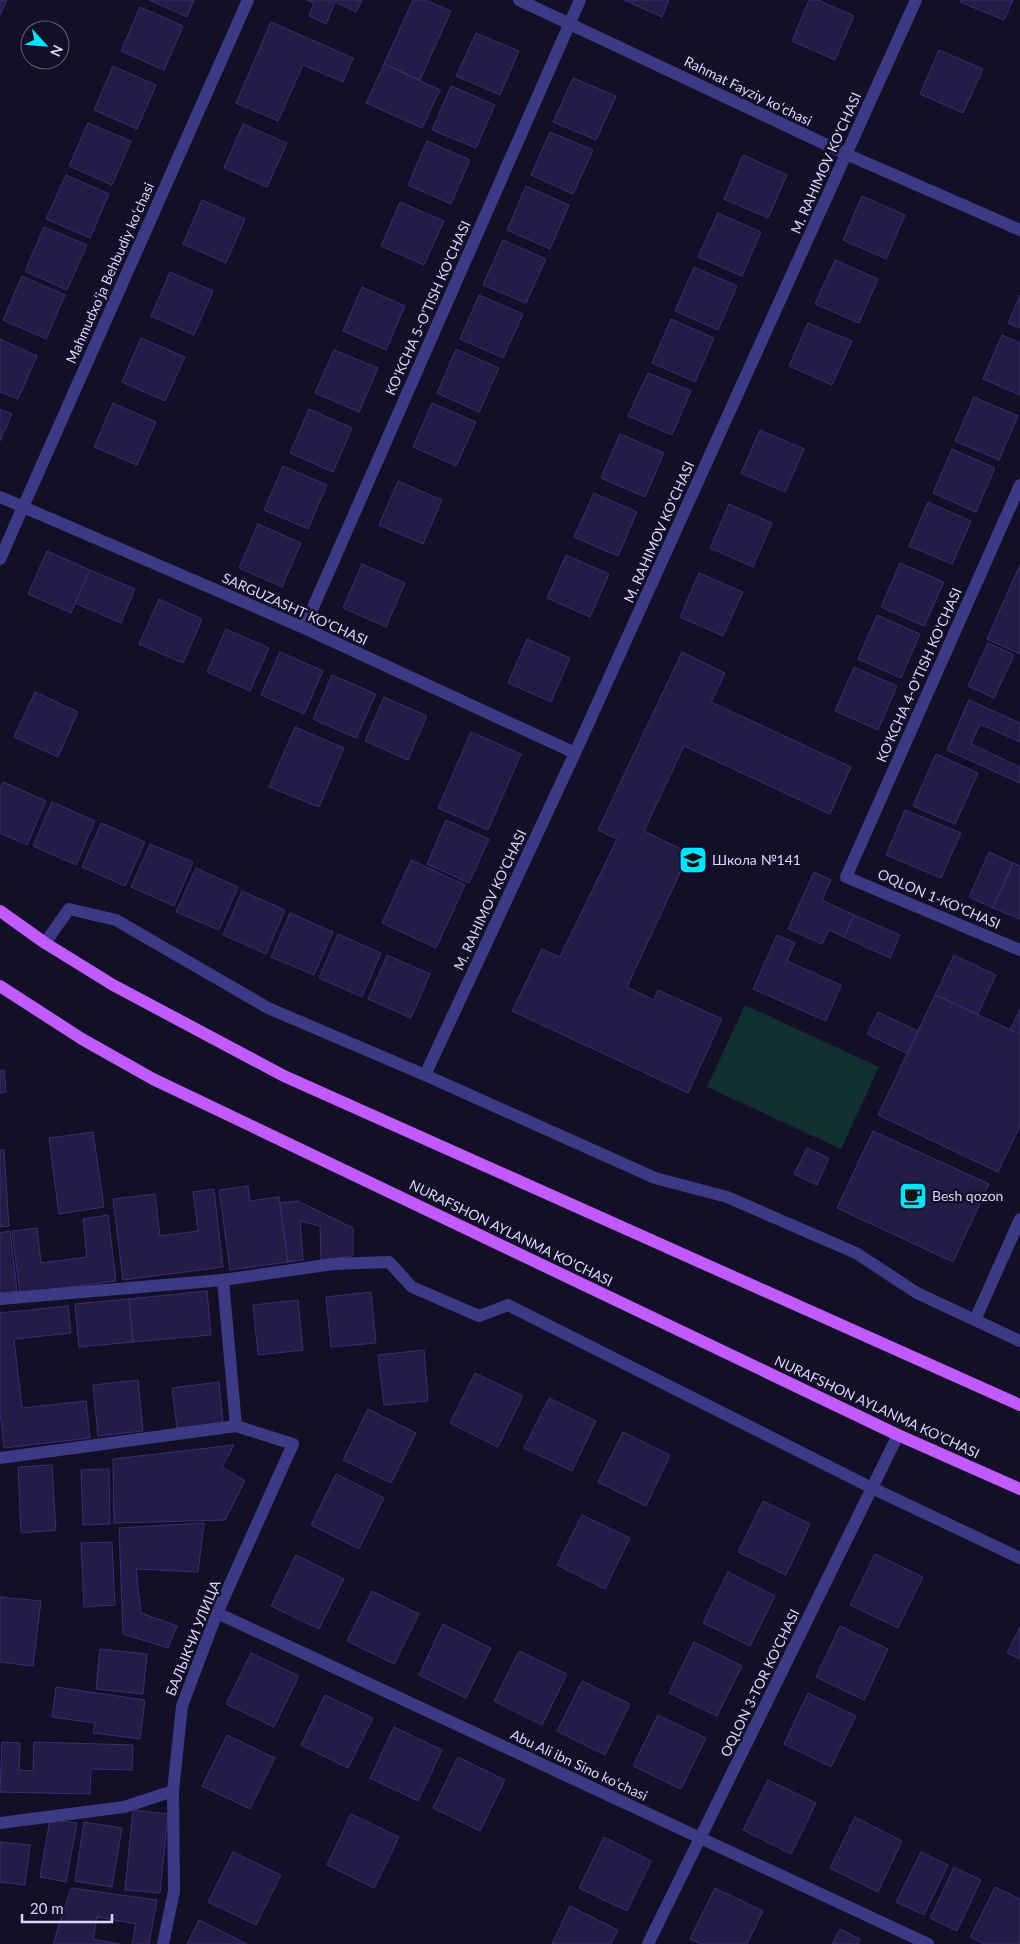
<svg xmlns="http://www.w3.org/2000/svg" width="1020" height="1944" viewBox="0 0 1020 1944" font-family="Lato,sans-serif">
<rect width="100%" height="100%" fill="#130f26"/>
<path fill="#12302f" d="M745 1005 879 1067 841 1149 707 1087Z"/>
<g fill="#241b47" stroke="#3b2d73">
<path d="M0 0H7L0 15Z"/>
<path d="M149 0H194L187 17Z"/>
<path d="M307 0H362L356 12 335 2 326 24 309 16 314 3Z"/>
<path d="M413 0H425L451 11 420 80 384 64Z"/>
<path d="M624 0H669L662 17Z"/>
<path d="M809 0H818L854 16 835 60 792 41Z"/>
<path d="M961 0H1013L1004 20 960 2Z"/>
<path d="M140 7 183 26 164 70 121 51Z"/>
<path d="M271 22 353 58 343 82 303 65 278 121 236 103Z"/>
<path d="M476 33 519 51 500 95 456 76Z"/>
<path d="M939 50 983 69 963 113 920 94Z"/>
<path d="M384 64 440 90 422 128 366 103Z"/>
<path d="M113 66 156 85 137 129 94 110Z"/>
<path d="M573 78 616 96 596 140 553 122Z"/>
<path d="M451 86 495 105 476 148 432 130Z"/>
<path d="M88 123 131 141 112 185 69 166Z"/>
<path d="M243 124 287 143 267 187 224 168Z"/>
<path d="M550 132 593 150 573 194 531 175Z"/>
<path d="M427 141 470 160 451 204 408 185Z"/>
<path d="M743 155 787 175 768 218 724 199Z"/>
<path d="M66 175 109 194 90 238 46 219Z"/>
<path d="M526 186 569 205 550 249 507 230Z"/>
<path d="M862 196 905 215 886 259 843 240Z"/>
<path d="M202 200 245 219 226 263 183 244Z"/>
<path d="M400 202 444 221 424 265 381 246Z"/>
<path d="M718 213 761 232 742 276 698 257Z"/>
<path d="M44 227 87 245 67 290 25 271Z"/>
<path d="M503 240 546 259 526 303 483 285Z"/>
<path d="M835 260 878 279 859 323 815 304Z"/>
<path d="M694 267 737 286 718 330 675 311Z"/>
<path d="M170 272 213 291 194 335 151 316Z"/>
<path d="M22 276 65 295 46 339 3 320Z"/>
<path d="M362 287 405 306 386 350 343 331Z"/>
<path d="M479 295 523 314 503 358 460 339Z"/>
<path d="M1020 295V328L1008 323Z"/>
<path d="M671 319 714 338 695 382 652 363Z"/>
<path d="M808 323 852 341 832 385 789 366Z"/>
<path d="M1002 335 1020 343V395L983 379Z"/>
<path d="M141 338 185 357 165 401 122 382Z"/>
<path d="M0 339 37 356 18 399 0 392Z"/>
<path d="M456 349 499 368 479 412 437 393Z"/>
<path d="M334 350 378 368 359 412 315 393Z"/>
<path d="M648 373 691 391 672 435 628 416Z"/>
<path d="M974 397 1018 416 999 460 955 441Z"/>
<path d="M113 403 156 422 137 465 94 447Z"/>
<path d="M432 403 476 422 456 466 413 447Z"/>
<path d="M0 409 12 414 0 441Z"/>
<path d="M309 409 352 428 333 472 290 453Z"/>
<path d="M760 430 804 449 785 492 741 473Z"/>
<path d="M620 434 664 453 645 497 601 478Z"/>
<path d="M952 449 995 468 976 512 933 493Z"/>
<path d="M283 466 327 485 308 529 264 510Z"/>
<path d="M398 481 442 500 423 544 379 525Z"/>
<path d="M594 493 637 512 618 556 574 537Z"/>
<path d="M928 502 971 521 952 564 909 546Z"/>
<path d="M729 504 772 523 753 567 710 548Z"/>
<path d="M258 524 301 543 282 587 239 568Z"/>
<path d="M47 551 90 570 71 613 28 594Z"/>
<path d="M566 555 609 574 590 617 547 598Z"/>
<path d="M900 563 944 582 924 626 881 607Z"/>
<path d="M362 564 405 583 386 627 343 608Z"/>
<path d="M1020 565V654L987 639Z"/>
<path d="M90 570 135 589 121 623 75 603Z"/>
<path d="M699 573 743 592 723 636 680 617Z"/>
<path d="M159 599 202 619 183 663 139 644Z"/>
<path d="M877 615 920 634 901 678 858 659Z"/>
<path d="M226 629 269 648 250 691 207 672Z"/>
<path d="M527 639 570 658 551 702 508 683Z"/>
<path d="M988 643 1014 655 994 698 968 686Z"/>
<path d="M280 652 323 671 304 714 261 695Z"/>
<path d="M682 652 725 673 711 702 851 767 830 814 684 746 644 831 689 853 627 987 654 1000 658 990 722 1019 688 1093 512 1011 542 949 560 957 617 839 598 830Z"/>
<path d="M854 667 897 686 878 730 835 711Z"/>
<path d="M332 675 376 694 356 738 313 719Z"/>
<path d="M35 692 78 712 58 757 14 737Z"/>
<path d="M384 697 427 716 408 760 365 741Z"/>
<path d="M969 700 1020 723V742L980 724 971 744 1020 767V783L947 750Z"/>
<path d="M295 727 344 748 319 807 269 787Z"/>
<path d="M471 732 521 754 488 830 438 808Z"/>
<path d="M936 754 978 773 955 824 913 806Z"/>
<path d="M3 782 46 801 27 845 0 833V789Z"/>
<path d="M52 802 95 821 76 865 33 846Z"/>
<path d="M905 810 961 833 941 878 886 855Z"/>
<path d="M446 820 489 839 469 883 427 864Z"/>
<path d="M101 823 145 842 125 886 82 867Z"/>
<path d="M150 844 193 862 174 906 131 887Z"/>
<path d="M989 852 1013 863 993 908 969 897Z"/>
<path d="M411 860 465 885 436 948 382 923Z"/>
<path d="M1013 863 1020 866V919L993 908Z"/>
<path d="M196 868 238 887 219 930 176 912Z"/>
<path d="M814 872 831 880 822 900 854 915 844 937 829 930 822 944 788 929Z"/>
<path d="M242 891 285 910 266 954 223 935Z"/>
<path d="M290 913 333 932 314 975 271 957Z"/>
<path d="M854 915 900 935 890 958 844 937Z"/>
<path d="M338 934 381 953 362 997 319 978Z"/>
<path d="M777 935 795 943 787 961 841 985 826 1021 753 989Z"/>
<path d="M387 955 430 974 411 1018 368 999Z"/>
<path d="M954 955 996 975 978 1014 935 995Z"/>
<path d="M935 995 1020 1034V1126L998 1172 878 1115Z"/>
<path d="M1020 1009V1034L1010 1030Z"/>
<path d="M878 1012 918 1031 908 1054 867 1034Z"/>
<path d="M4 1070 6 1092 0 1093V1071Z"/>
<path d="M873 1131 989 1184 953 1262 837 1208Z"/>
<path d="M93 1132 104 1207 59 1214 49 1138Z"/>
<path d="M807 1148 829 1158 817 1185 794 1174Z"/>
<path d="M0 1150H4L9 1226 0 1227Z"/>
<path d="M248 1186 250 1201 279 1197 288 1262 230 1270 219 1190Z"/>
<path d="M214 1189 223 1267 123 1280 113 1199 155 1194 160 1236 198 1231 193 1192Z"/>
<path d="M298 1201 353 1228V1256L321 1261 320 1226 300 1221 303 1260 288 1262 280 1203Z"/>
<path d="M108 1215 116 1281 20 1293 12 1231 37 1228 41 1263 87 1257 83 1219Z"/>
<path d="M10 1231 17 1291 0 1293V1233Z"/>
<path d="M207 1291 211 1335 133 1342 129 1299Z"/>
<path d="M371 1292 376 1343 331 1347 326 1297Z"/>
<path d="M129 1299 133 1342 79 1347 75 1304Z"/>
<path d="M298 1300 303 1350 258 1355 253 1305Z"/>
<path d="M68 1306 71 1333 14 1339 22 1408 86 1401 90 1438 4 1448 0 1411V1313Z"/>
<path d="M424 1350 428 1401 384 1405 378 1355Z"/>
<path d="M475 1373 523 1396 498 1447 450 1423Z"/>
<path d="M138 1380 143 1431 98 1436 93 1385Z"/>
<path d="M219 1382 223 1423 177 1428 172 1388Z"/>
<path d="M549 1398 596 1421 572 1471 524 1448Z"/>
<path d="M368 1409 416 1433 391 1483 343 1460Z"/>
<path d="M623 1432 670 1455 646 1506 598 1482Z"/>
<path d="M234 1445 222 1467 245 1481 225 1520 114 1523 113 1459Z"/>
<path d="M52 1465 56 1530 21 1533 18 1467Z"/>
<path d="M109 1469 110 1524 83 1525 81 1470Z"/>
<path d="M336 1474 384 1498 359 1549 311 1525Z"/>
<path d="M763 1501 810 1524 786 1575 738 1552Z"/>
<path d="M582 1515 630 1538 605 1589 557 1565Z"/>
<path d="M204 1523 198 1572 136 1569 141 1613 177 1626 168 1648 123 1634 119 1528Z"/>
<path d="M112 1542 115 1605 84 1607 81 1543Z"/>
<path d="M875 1554 923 1577 898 1628 850 1605Z"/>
<path d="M296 1555 344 1579 319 1629 271 1606Z"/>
<path d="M728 1572 775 1596 750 1646 703 1623Z"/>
<path d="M372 1591 419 1614 394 1664 347 1641Z"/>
<path d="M0 1597 41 1601 33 1666 0 1662Z"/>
<path d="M443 1624 491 1648 466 1698 419 1675Z"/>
<path d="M840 1626 888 1649 864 1700 816 1677Z"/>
<path d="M1020 1627V1659L1007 1653Z"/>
<path d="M694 1642 742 1666 717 1716 669 1693Z"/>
<path d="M100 1649 147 1654 143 1694 96 1689Z"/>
<path d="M519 1651 567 1674 542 1725 494 1701Z"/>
<path d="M251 1653 299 1676 274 1727 226 1704Z"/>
<path d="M582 1681 630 1704 605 1755 557 1731Z"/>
<path d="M56 1687 145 1700 140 1739 93 1733 95 1723 52 1717Z"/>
<path d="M808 1693 856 1716 831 1767 784 1744Z"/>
<path d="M325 1695 373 1718 348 1768 301 1745Z"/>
<path d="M658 1715 706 1738 681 1789 633 1766Z"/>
<path d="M394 1727 442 1750 418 1801 370 1778Z"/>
<path d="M227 1735 275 1758 250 1809 202 1786Z"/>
<path d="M2 1742 20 1743 19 1770 33 1771 34 1742 133 1745 132 1770 91 1769 90 1794 0 1792Z"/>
<path d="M458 1757 505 1780 480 1831 433 1808Z"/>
<path d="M768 1780 816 1803 791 1854 743 1830Z"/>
<path d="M133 1810 168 1814 160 1893 125 1890Z"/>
<path d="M351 1814 399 1837 374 1888 327 1865Z"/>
<path d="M855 1817 902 1841 878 1892 830 1868Z"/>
<path d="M50 1819 77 1823 66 1882 40 1877Z"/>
<path d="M84 1822 122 1828 112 1887 75 1881Z"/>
<path d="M604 1837 651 1861 627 1911 579 1888Z"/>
<path d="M0 1842 30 1845 25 1885 0 1882Z"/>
<path d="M233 1852 281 1875 256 1925 208 1902Z"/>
<path d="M921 1852 948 1865 924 1915 896 1902Z"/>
<path d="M954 1867 981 1880 957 1931 930 1918Z"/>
<path d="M995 1887 1020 1899V1944H984L970 1937Z"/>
<path d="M71 1888 157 1900 149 1944H132L136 1924 97 1917 93 1939 120 1944H53Z"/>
<path d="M715 1888 763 1911 747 1944H701L690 1939Z"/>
<path d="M570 1906 618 1930 611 1944H552Z"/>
<path d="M199 1920 247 1944H187Z"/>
<path d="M840 1929 860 1939 858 1944H832Z"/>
</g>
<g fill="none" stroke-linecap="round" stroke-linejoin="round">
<g stroke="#3d3a85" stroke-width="12">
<path d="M519 0 846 154 1020 230"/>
<path d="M1020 485 846 877 1020 950"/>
<path d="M0 497 304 628 575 753"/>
<path d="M0 559 248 0"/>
<path d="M304 628 580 0"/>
<path d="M45 943 69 909 116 920 268 1008 425 1075 655 1178 727 1197 856 1253 917 1293 1020 1341"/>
<path d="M425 1075 575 753 916 0"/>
<path d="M0 1299 223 1280"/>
<path d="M975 1320 1020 1219"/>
<path d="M0 1458 236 1426"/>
<path d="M217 1613 928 1944"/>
<path d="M0 1823 124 1807 173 1791"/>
<path d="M163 1944 174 1891 173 1791 182 1706 217 1613 293 1444 236 1426 223 1280 333 1264 389 1262 412 1287 479 1316 508 1305 872 1488 1020 1558"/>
<path d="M648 1944 898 1435"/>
</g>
<g stroke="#c25bff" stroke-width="12">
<path d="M0 911 45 943 113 985 284 1076 1020 1405"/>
<path d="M0 986 82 1039 153 1079 898 1435 1020 1489"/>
</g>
</g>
<defs>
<symbol id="school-square" viewBox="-11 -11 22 22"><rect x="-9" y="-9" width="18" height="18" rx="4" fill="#00e5ff" stroke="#130f26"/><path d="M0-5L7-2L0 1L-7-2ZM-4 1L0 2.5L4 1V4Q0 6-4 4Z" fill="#111"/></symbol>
<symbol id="cafe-square" viewBox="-11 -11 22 22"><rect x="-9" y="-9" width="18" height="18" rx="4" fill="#00e5ff" stroke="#130f26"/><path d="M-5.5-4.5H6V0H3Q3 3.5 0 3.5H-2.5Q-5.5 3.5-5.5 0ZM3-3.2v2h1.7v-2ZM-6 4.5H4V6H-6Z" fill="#111"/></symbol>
</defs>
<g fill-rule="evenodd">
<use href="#school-square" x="677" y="844" width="32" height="32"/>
<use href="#cafe-square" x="897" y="1180" width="32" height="32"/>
</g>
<g text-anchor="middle" stroke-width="5" stroke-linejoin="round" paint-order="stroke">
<g font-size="14" fill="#d9d4ff" stroke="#130f26">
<text transform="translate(748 91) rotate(26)" y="5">Rahmat Fayziy koʻchasi</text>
<text transform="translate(826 163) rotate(-66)" y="5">M. RAHIMOV KO'CHASI</text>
<text transform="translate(110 273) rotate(-66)" y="5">Mahmudxoʻja Behbudiy koʻchasi</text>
<text transform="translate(428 308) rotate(-66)" y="5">KO'KCHA 5-O'TISH KO'CHASI</text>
<text transform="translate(659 532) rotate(-66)" y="5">M. RAHIMOV KO'CHASI</text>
<text transform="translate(295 609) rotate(24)" y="5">SARGUZASHT KO'CHASI</text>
<text transform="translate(919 675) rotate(-66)" y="5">KO'KCHA 4-O'TISH KO'CHASI</text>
<text transform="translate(939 899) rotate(23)" y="5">OQLON 1-KO'CHASI</text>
<text transform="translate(490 900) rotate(-65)" y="5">M. RAHIMOV KO'CHASI</text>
<text transform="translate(511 1233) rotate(26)" y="5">NURAFSHON AYLANMA KO'CHASI</text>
<text transform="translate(877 1407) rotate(25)" y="5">NURAFSHON AYLANMA KO'CHASI</text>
<text transform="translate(193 1638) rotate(-68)" y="5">БАЛЫКЧИ УЛИЦА</text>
<text transform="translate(760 1683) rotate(-64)" y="5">OQLON 3-TOR KO'CHASI</text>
<text transform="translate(579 1765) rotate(25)" y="5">Abu Ali ibn Sino koʻchasi</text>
</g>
<g font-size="14" fill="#d9d4ff" stroke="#130f26" text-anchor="start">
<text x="712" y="865">Школа №141</text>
<text x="932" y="1201">Besh qozon</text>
</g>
</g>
<g transform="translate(45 45) rotate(116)"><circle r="24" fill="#130f26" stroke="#625e7d"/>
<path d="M0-4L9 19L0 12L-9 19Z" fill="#00e5ff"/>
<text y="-8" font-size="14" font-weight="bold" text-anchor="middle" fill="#d9d4ff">N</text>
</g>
<path d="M22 1914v8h90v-8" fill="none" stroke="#d9d4ff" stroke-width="2.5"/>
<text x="30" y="1914" font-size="15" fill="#d9d4ff" stroke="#130f26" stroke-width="4" paint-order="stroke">20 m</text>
</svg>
